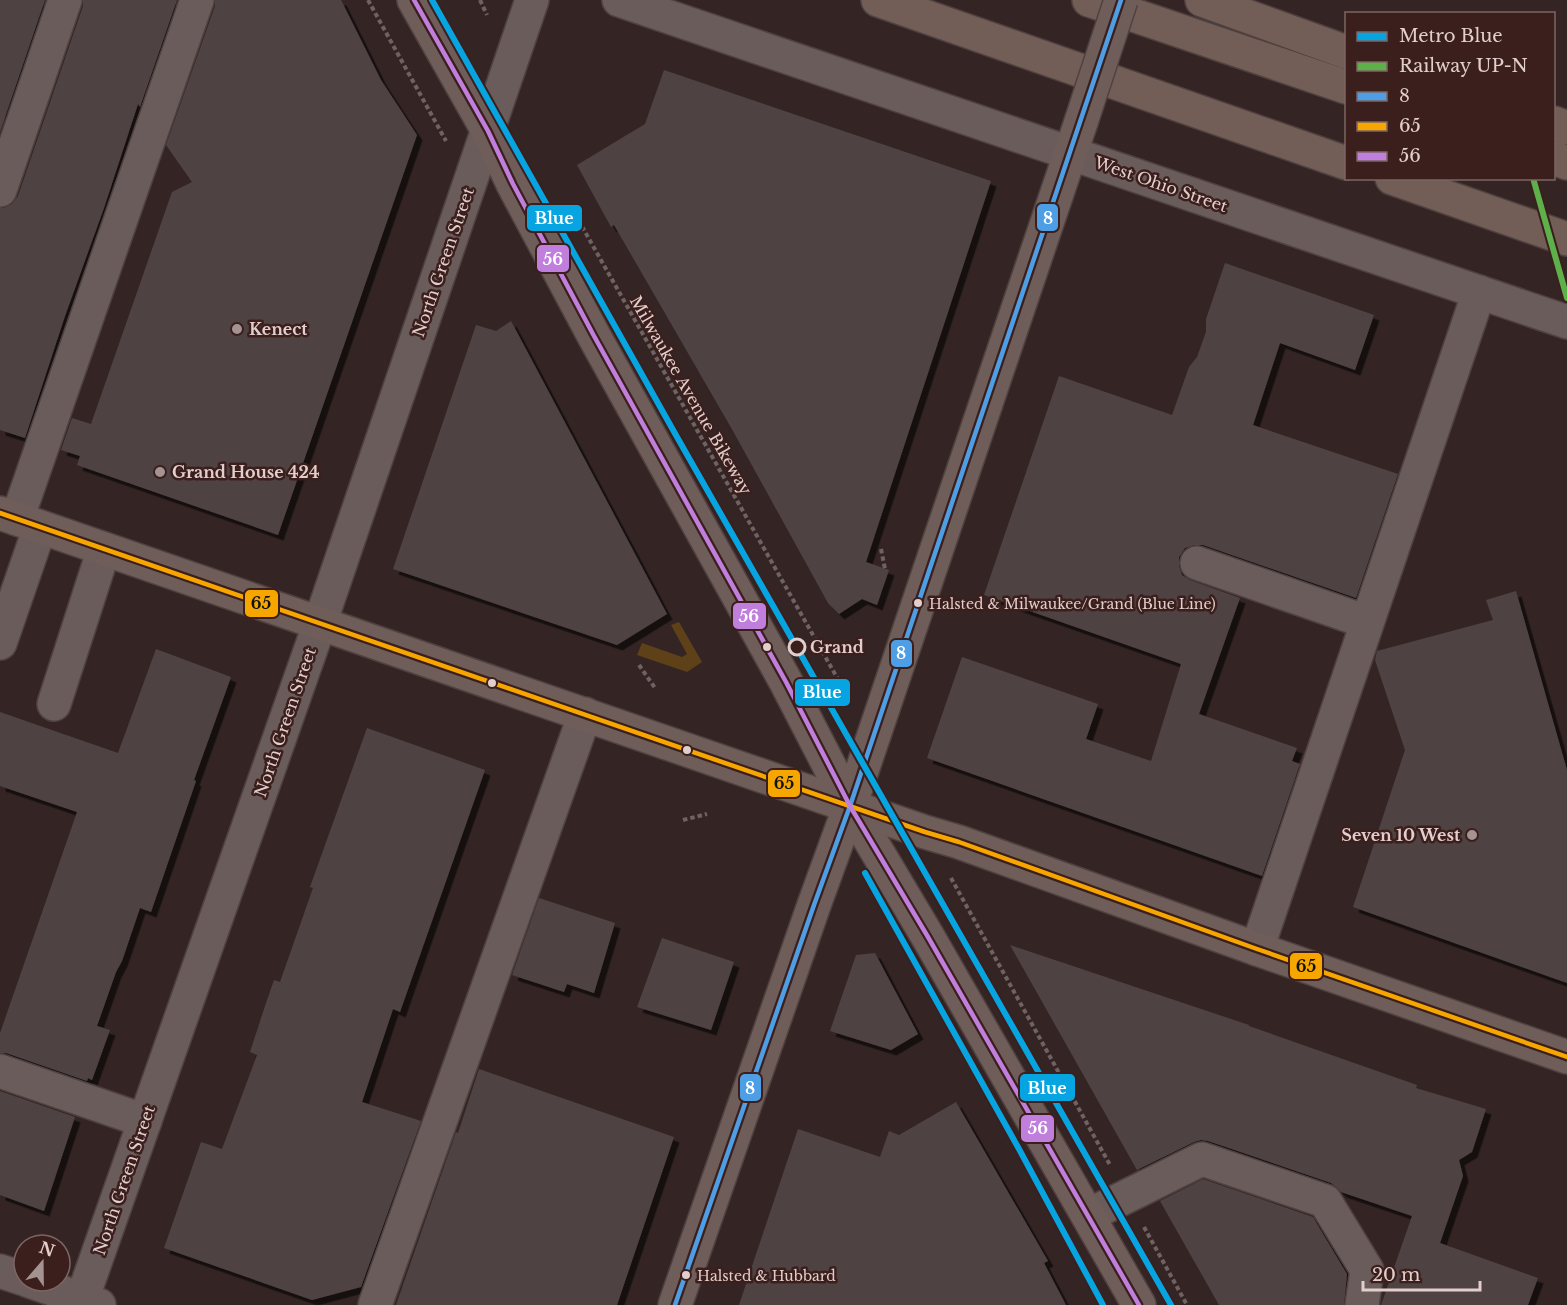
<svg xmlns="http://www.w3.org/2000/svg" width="1567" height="1305" viewBox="0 0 1567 1305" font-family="'Libre Baskerville',serif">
<defs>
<filter id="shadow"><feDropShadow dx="5.5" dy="5.5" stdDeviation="0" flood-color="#0009"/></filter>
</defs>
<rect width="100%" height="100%" fill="#342524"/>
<path fill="#5e4118" d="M679 622 702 662 687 672 637 655 642 643 682 657 687 654 671 625Z"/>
<g fill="#4f4243" filter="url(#shadow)">
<path d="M0 0H45L0 132Z"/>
<path d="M83 0H177L140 107 138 104 104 208 65 316 25 438 0 430V208H4L12 204 18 196 83 6Z"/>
<path d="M215 0H341L381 80 417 135 278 535 77 465 80 456 61 450 72 418 91 424 172 192 192 182 166 145 215 6Z"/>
<path d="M664 70 991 181 866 562 889 570 877 605 862 599 839 614 828 603 733 431 614 225 611 227 577 165 645 124Z"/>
<path d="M1225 263 1374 315 1355 370 1280 343 1253 425 1398 474 1356 598 1203 545H1194L1185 548 1179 557V566L1182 575 1190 580 1240 598 1199 714 1297 748 1292 761 1300 764 1262 876 927 758 962 657 1098 704 1086 739 1151 761 1181 664 984 595 1059 376 1172 415 1189 367 1197 357 1206 332V319Z"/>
<path d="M511 321 667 614 617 645 393 569 476 325 496 331Z"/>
<path d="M1516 591 1567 770V983L1353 907 1405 750 1375 660 1377 651 1493 620 1486 600Z"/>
<path d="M156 649 231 677 194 780 196 781 151 912 140 908 122 961 116 972 97 1026 110 1030 92 1080 88 1078 87 1081 6 1053H0V1033L77 812 0 786V712L118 753Z"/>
<path d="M367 728 485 770 400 1012 393 1009 362 1102 421 1121 361 1287 312 1300 164 1248 201 1142 222 1149 257 1055 250 1052 265 1006 274 980 280 982 313 888 310 887Z"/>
<path d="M539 898 615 923 594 993 567 984 564 992 512 975Z"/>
<path d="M662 938 734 962 711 1030 637 1007Z"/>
<path d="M1010 945 1249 1025V1026L1417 1085 1416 1088 1486 1109 1472 1152 1459 1160 1463 1176 1440 1243 1538 1278 1528 1305H1381L1412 1216 1341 1192 1331 1183 1208 1141 1201 1140 1194 1142 1137 1170Z"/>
<path d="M875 953 918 1034 891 1050 830 1031 856 955Z"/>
<path d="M479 1069 674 1137 617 1305H396L456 1132 458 1133Z"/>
<path d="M0 1091 75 1117 44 1211 0 1195Z"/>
<path d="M956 1102 1048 1261 1044 1263 1066 1305H739L798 1129 880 1157 889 1131 899 1135Z"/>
<path d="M1203 1179 1313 1217 1347 1274 1344 1305H1219L1160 1201Z"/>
</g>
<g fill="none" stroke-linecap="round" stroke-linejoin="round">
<defs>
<g id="minor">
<path d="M619 0 1567 322"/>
<path d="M0 190 65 0"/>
<path d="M17 519 197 0"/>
<path d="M1197 563 1367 622"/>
<path d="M0 643 40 527"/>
<path d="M54 704 104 549"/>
<path d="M1257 949 1479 292"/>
<path d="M0 1071 145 1121"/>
<path d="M1089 1215 1202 1159 1325 1201 1367 1270 1362 1305"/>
<path d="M0 1271 24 1279"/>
<path d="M29 1281 99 1305"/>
<path d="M80 1305 320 623 532 0"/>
<path d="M375 1305 585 714"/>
</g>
<g id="major">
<path d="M414 0 488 131 513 184 594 336 786 682 850 806 928 937 1139 1305"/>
<path d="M0 513 925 832 959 842 1257 949 1567 1057"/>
<path d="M675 1305 814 905 850 806 1081 122"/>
</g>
<g id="highway">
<path d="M878 0 1346 163"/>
<path d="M1089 0 1346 87"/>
<path d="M1202 0 1346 52"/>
<path d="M1554 123 1567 128"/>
<path d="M1554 158 1567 163"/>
<path d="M1392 178 1567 239"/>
</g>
</defs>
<use href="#minor" stroke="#4f4140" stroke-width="36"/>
<use href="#major" stroke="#4f4140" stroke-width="36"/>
<use href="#highway" stroke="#4f4140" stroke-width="36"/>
<g stroke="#6e6262" stroke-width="4" stroke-dasharray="4.5 3" stroke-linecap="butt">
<path d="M368 0 446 141"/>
<path d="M480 0 487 15"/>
<path d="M571 207 848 697"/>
<path d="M881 549 885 569"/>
<path d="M639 665 655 688"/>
<path d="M683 820 707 814"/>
<path d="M951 878 1110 1165"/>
<path d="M1144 1227 1187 1305"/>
</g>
<use href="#minor" stroke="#6a5c5b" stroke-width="33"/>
<use href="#major" stroke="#6f5d59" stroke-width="33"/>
<use href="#highway" stroke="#725e57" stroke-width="33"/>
<defs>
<path id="major-bridge" d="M1081 122 1121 0"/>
</defs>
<use href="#major-bridge" stroke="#4f4140" stroke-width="36" stroke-linecap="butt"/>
<use href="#major-bridge" stroke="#6f5d59" stroke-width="33"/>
<defs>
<path id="bus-1" d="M675 1305 814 905 850 806 1121 0"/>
<path id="bus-2" d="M0 513 925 832 959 842 1257 949 1567 1057"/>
<path id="bus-3" d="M414 0 488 131 513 184 594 336 786 682 850 806 928 937 1139 1305"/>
</defs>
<use href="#bus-1" stroke="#3b1f1d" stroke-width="9"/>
<use href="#bus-2" stroke="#3b1f1d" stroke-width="9"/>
<use href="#bus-3" stroke="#3b1f1d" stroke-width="9"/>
<use href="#bus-1" stroke="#4d9ee5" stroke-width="4.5"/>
<use href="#bus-2" stroke="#f7a600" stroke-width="4.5"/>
<use href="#bus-3" stroke="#c07fdc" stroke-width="4.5"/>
<defs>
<path id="rail-1" d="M1533 178 1567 298"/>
</defs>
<use href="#rail-1" stroke="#3b1f1d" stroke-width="10"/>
<use href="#rail-1" stroke="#5eb04a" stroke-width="6"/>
<defs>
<g id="metro-1">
<path d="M432 0 677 437 1171 1305"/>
<path d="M865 873 1019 1149 1103 1305"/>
</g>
</defs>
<use href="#metro-1" stroke="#3b1f1d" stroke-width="10"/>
<use href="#metro-1" stroke="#06a4e0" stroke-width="6"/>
</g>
<g fill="#a59391" stroke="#3b1f1d" stroke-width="2">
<circle cx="237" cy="329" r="6"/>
<circle cx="160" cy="472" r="6"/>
<circle cx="1472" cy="835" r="6"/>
</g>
<g fill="#e2cecc" stroke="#3b1f1d" stroke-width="2">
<circle cx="918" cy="603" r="5"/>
<circle cx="767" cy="647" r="5"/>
<circle cx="492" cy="683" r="5"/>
<circle cx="687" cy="750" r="5"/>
<circle cx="686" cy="1275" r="5"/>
</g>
<circle fill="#3b1f1d" stroke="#e2cecc" stroke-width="3" cx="797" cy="647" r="8"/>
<g text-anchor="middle" stroke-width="5" stroke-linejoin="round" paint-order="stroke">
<g font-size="14" fill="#e2cecc" stroke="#3b1f1d" text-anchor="start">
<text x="929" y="609">Halsted &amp; Milwaukee/Grand (Blue Line)</text>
<text x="697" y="1281">Halsted &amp; Hubbard</text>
</g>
<g font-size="16" fill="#e2cecc" stroke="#3b1f1d">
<text transform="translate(1161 184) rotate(19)" y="6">West Ohio Street</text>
<text transform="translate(443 262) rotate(-71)" y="6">North Green Street</text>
<text transform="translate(691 395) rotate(60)" y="6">Milwaukee Avenue Bikeway</text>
<text transform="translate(285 722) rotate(-71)" y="6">North Green Street</text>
<text transform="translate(124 1180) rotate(-71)" y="6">North Green Street</text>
</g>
<g font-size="16" font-weight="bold" fill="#e2cecc" stroke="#3b1f1d" text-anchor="start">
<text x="249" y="335">Kenect</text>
<text x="172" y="478">Grand House 424</text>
<text x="1460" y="841" text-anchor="end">Seven 10 West</text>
</g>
<g font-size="16" font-weight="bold" fill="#e2cecc" stroke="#3b1f1d" text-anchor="start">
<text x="810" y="653">Grand</text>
</g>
</g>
<g stroke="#3b1f1d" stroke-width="2">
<rect x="1036" y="203" width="23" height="29" rx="6" fill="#4d9ee5"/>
<rect x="526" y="204" width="57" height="28" rx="6" fill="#06a4e0"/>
<rect x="536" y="244" width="34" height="29" rx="6" fill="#c07fdc"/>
<rect x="244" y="589" width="35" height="29" rx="6" fill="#f7a600"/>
<rect x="732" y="602" width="35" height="28" rx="6" fill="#c07fdc"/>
<rect x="890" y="639" width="23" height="29" rx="6" fill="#4d9ee5"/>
<rect x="794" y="678" width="57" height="29" rx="6" fill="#06a4e0"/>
<rect x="767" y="769" width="34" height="29" rx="6" fill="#f7a600"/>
<rect x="1289" y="952" width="34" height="28" rx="6" fill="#f7a600"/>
<rect x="1019" y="1073" width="57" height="29" rx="6" fill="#06a4e0"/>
<rect x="739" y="1073" width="23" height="29" rx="6" fill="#4d9ee5"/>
<rect x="1020" y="1114" width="35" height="29" rx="6" fill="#c07fdc"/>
</g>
<g font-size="16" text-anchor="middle" font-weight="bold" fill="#fff">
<text x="1048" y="224">8</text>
<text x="554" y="224">Blue</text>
<text x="553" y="265">56</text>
<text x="749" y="622">56</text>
<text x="901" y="659">8</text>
<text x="822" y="698">Blue</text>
<text x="1047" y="1094">Blue</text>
<text x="750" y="1094">8</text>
<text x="1038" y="1134">56</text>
</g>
<g font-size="16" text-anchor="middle" font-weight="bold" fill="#111">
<text x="261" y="609">65</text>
<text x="784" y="789">65</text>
<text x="1306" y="972">65</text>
</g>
<rect x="1345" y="12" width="210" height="168" fill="#3b1f1d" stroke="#7e6563" stroke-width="1.5"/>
<rect x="1357" y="32" width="30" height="9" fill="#06a4e0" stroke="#7e6563" stroke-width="1.5"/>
<text x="1399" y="42" font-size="18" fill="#e2cecc">Metro Blue</text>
<rect x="1357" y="62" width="30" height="9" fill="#5eb04a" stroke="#7e6563" stroke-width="1.5"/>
<text x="1399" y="72" font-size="18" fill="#e2cecc">Railway UP-N</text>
<rect x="1357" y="92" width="30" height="9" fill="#4d9ee5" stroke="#7e6563" stroke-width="1.5"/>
<text x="1399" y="102" font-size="18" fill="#e2cecc">8</text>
<rect x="1357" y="122" width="30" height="9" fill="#f7a600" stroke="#7e6563" stroke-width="1.5"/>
<text x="1399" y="132" font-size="18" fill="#e2cecc">65</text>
<rect x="1357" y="152" width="30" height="9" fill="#c07fdc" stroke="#7e6563" stroke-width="1.5"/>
<text x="1399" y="162" font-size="18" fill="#e2cecc">56</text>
<g transform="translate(42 1263) rotate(20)"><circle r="28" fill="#3b1f1d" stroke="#7e6563" stroke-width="1.5"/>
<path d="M0-4.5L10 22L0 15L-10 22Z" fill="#a59391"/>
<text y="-9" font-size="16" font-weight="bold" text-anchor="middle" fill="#e2cecc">N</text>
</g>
<path d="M1363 1281v9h117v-9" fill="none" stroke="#e2cecc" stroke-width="3"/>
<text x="1372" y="1281" font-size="18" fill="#e2cecc" stroke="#3b1f1d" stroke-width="4.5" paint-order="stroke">20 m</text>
</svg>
